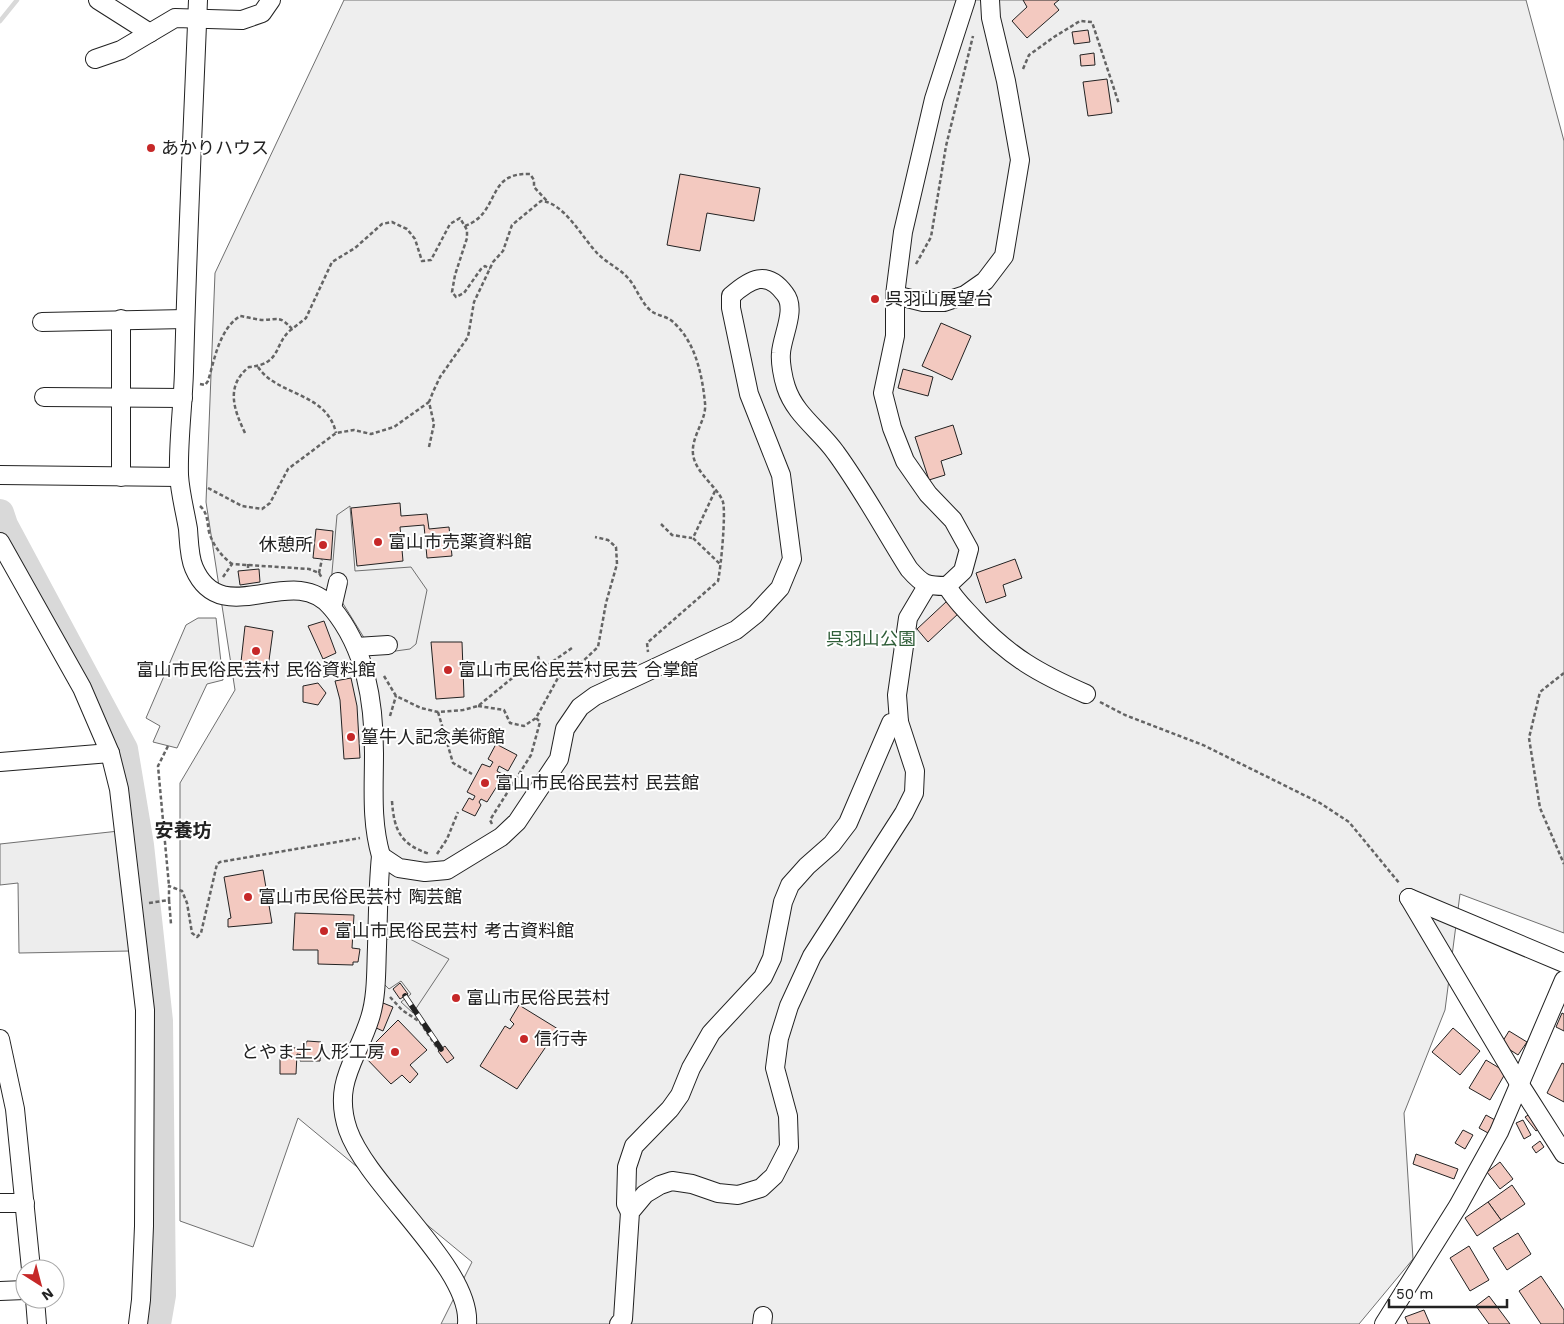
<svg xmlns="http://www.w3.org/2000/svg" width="1564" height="1324" viewBox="0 0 1564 1324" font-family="'Work Sans','Noto Sans JP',sans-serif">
<rect width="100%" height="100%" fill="#fff"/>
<path fill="#eee" stroke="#6f6f6f" d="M344 0H1526L1564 141V933L1460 894 1445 1010 1404 1113 1413 1259 1359 1324H441L472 1262 298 1118 253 1247 180 1221V783L235 690 206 502 215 273Z"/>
<g fill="#ededed" stroke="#6f6f6f">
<path d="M350 506 355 571 411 567 427 590 416 644 410 649 374 654 331 584 337 515Z"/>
<path d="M198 618H216L223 680 207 684 177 748 153 742 160 726 146 718 186 625Z"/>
<path d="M119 831 130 951 19 953 18 883 0 885V844Z"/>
<path d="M404 936 449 959 413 1013 401 1002 411 994 401 981 389 989 381 981 384 940Z"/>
</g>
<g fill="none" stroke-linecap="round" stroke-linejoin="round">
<path stroke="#d9d9d9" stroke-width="4.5" d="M0 21 17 0"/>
<path stroke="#d9d9d9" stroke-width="28" d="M0 513 4 525 124 749 140 845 159 1021 162 1295 157 1324"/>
</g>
<g fill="#f3c9c0" stroke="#222">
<path d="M1023 0H1059L1054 4 1059 10 1027 38 1012 21 1027 7Z"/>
<path d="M1088 30 1090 42 1074 44 1072 32Z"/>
<path d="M1094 53 1095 65 1081 66 1080 55Z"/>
<path d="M1107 79 1112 113 1088 116 1083 82Z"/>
<path d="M680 174 760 188 754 221 707 213 700 251 667 245Z"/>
<path d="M941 323 971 336 952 380 922 366Z"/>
<path d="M903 369 933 377 928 396 898 388Z"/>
<path d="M953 425 962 454 941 461 945 475 929 480 915 437Z"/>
<path d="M400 503 401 516 427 514 429 529 449 527 452 556 427 558 424 525 400 527 403 561 357 566 351 508Z"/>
<path d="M316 529 333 531 331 560 313 558Z"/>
<path d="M1015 559 1022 578 1003 585 1006 596 986 603 976 573Z"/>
<path d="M259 569 260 582 240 585 238 571Z"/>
<path d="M947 601 959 613 928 642 917 629Z"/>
<path d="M324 621 336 653 323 659 308 626Z"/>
<path d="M245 626 273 631 267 675 240 671Z"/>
<path d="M431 642H462L464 697 436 699Z"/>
<path d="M351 678 357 706 360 758 344 759 340 700 335 681Z"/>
<path d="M318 683 326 693 318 705 303 702V686Z"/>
<path d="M496 744 517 755 508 771 499 766 497 771 504 775 487 802 481 799 479 802 481 805 475 816 462 810 469 798 473 800 475 796 467 792 482 764 490 767 493 762 488 759Z"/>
<path d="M263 870 272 923 228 927V919L231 918 224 877Z"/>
<path d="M295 913 354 915 352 948 360 949 358 962H353V965L318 964V950H293Z"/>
<path d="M400 983 408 994 400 999 393 989Z"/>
<path d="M383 1003 393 1007 383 1031 374 1027Z"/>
<path d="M519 1005 558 1029 517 1089 480 1066 505 1026 510 1029 514 1024 510 1020Z"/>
<path d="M1562 1013 1564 1014V1031L1556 1027Z"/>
<path d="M398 1020 427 1050 410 1065 418 1074 410 1083 402 1075 391 1084 363 1055Z"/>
<path d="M1453 1028 1480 1051 1460 1075 1432 1052Z"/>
<path d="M1509 1031 1527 1042 1518 1055 1501 1044Z"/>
<path d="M307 1041 321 1042 320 1061H300L302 1055 297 1054 296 1074H280V1058H284L286 1047 305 1049Z"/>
<path d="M445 1046 454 1058 447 1063 438 1051Z"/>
<path d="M1486 1060 1506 1072 1490 1100 1469 1088Z"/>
<path d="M1562 1063 1564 1064V1102L1547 1093Z"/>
<path d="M1530 1114 1540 1128 1536 1131 1525 1117Z"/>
<path d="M1486 1115 1495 1120 1488 1133 1479 1128Z"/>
<path d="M1523 1120 1531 1135 1524 1139 1516 1123Z"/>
<path d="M1463 1130 1473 1135 1465 1149 1455 1143Z"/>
<path d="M1540 1141 1544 1147 1536 1153 1532 1147Z"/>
<path d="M1416 1154 1458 1169 1454 1179 1413 1164Z"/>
<path d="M1500 1162 1513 1179 1500 1189 1487 1172Z"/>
<path d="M1512 1185 1525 1204 1501 1220 1488 1202Z"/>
<path d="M1488 1202 1501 1220 1477 1236 1465 1218Z"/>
<path d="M1518 1233 1531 1254 1507 1270 1493 1248Z"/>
<path d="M1469 1246 1489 1280 1470 1291 1450 1258Z"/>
<path d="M1541 1276 1564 1310V1324H1541L1519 1291Z"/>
<path d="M1489 1296 1510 1324H1489L1476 1306Z"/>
<path d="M1424 1310 1430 1324H1408L1405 1317Z"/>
</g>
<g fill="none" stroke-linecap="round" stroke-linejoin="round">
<defs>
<g id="minor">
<path d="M98 0 150 33"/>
<path d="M198 0C193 124 187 247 184 371 183 406 178 441 179 475 180 493 185 511 188 529 189 541 189 557 194 568 222 633 293 560 332 608 366 649 374 702 374 753 374 789 371 821 381 856 378 886 378 916 377 947 376 970 377 996 370 1018 357 1060 332 1083 348 1130 368 1187 472 1268 467 1324"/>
<path d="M95 59 121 50 175 18 242 20 262 13 271 0"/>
<path d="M895 295 923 302H944L965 295 985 281 1004 256 1020 160 1006 81 991 18 990 0"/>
<path d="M42 322 185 319"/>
<path d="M44 397 183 398"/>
<path d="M0 475 179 477"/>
<path d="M121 477V319"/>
<path d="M0 542 82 688 110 753 119 789 145 1010 144 1226 141 1300 138 1324"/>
<path d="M947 586C954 599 964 608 974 619 1010 657 1038 673 1086 694"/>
<path d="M332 608 338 582"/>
<path d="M356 647 388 645"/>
<path d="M0 762 110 753"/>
<path d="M381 856 399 868 425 872 447 870 501 837 517 822 559 759 565 729 580 707 595 696 736 630 756 614 780 588 792 559 781 475 749 394 731 308V296C750 279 767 269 785 294 797 309 782 336 781 353 780 362 783 378 786 387 795 415 820 430 836 453 863 490 885 531 909 569 923 585 926 586 947 586L963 571 969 549 953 520 928 494 905 461 892 428 883 393 895 336V295L903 232 934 99 966 0"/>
<path d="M1409 898 1520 1085 1564 1154"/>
<path d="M1409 898 1564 963"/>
<path d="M0 1039 15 1109 31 1269"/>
<path d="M0 1203H25"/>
<path d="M630 1212 626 1204 627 1167 634 1146 670 1109 680 1095 691 1068 711 1033 763 977 772 958 783 902 790 885 807 866 832 844 848 823 891 723 899 722"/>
<path d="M0 1291 25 1290"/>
<path d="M35 1299 37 1324"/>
<path d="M619 1324 623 1319 630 1212 645 1194 660 1185 672 1181 692 1184 718 1193 738 1195 761 1188 774 1176 789 1147 788 1116 775 1068 779 1038 789 1006 812 956 904 813 914 793 915 771 899 722 897 695 908 618 927 586"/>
<path d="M762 1324 763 1316"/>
<path d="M1384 1324 1458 1206 1499 1132 1564 980"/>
</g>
</defs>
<use href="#minor" stroke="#222" stroke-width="20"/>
<g stroke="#646464" stroke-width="2.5" stroke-dasharray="4 2.5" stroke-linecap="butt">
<path d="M1023 69 1029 55 1054 37 1080 21 1092 22 1119 104"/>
<path d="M465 226C501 213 485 172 530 174L534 180V187L547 201"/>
<path d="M916 264 931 237 946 146 973 36"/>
<path d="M258 367C277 396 327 392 336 433"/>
<path d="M200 384 205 385 208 381C215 358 219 330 240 316 248 317 257 320 264 320 280 319 280 316 292 329L306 318 332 262 355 248 382 224 392 222 407 229 415 239 422 261 431 260 450 224 460 218 467 230V238L455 275 452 292 456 297 464 293 481 269 485 266 490 269"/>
<path d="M245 433C234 410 225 386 249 367 283 364 273 343 292 329"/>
<path d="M429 447 434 424 429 402 433 392 440 377 468 337 474 302 493 262 503 251 512 225 541 201C564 202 583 239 598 254 607 263 619 268 628 278 636 287 640 300 649 309 655 316 665 315 672 321 695 341 702 373 705 403 707 420 691 436 693 454 695 473 718 487 723 502 726 514 721 567 718 581L647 643 648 652"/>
<path d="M208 488 242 506 262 509 270 503 288 469 336 433 354 430 371 434 394 427 429 402"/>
<path d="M715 491 693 538 721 565"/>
<path d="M200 506C208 513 207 522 209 532 213 545 221 556 232 564"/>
<path d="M661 524 672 535 692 538"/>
<path d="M248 564V570"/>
<path d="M319 573 322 559"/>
<path d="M223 577 232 564 309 569 319 573 322 578"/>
<path d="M538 656 543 673"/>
<path d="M542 669 572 648"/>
<path d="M1564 673 1540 692 1529 738 1540 808 1564 864"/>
<path d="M384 676 396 696 421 708 438 712 463 710 478 706 516 675C535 675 545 673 565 678L598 647 606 603 617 564 616 547 608 540 595 537"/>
<path d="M1100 702 1125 715 1203 745 1320 803 1349 822 1400 884"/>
<path d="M478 706 504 710 510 723 524 726 536 718 559 676"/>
<path d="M438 712 453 763 472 774"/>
<path d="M390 716 396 696"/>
<path d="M168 746 158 766 169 886"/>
<path d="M392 801C394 831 401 845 430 854"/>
<path d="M492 824 490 820 531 755 540 722 536 718"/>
<path d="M437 854 447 839 458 812"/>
<path d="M169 900 171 924"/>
<path d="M149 903 169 900V886L182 891 187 903 192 933 197 937 201 933 217 864 220 862 360 838"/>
<path d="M390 997 402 1010 420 1022 438 1049"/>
</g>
<use href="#minor" stroke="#fff" stroke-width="18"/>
<defs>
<path id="rail" d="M405 996 441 1049"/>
</defs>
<use href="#rail" stroke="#222" stroke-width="5.5"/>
<use href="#rail" stroke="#fff" stroke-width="4" stroke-dasharray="11" stroke-linecap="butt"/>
</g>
<g fill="#c62828" stroke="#fff" stroke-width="2">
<circle cx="151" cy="148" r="5"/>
<circle cx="875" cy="299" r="5"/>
<circle cx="378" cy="542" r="5"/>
<circle cx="323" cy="545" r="5"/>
<circle cx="256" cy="651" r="5"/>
<circle cx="448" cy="670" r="5"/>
<circle cx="351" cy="737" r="5"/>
<circle cx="485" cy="783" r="5"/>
<circle cx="248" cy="897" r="5"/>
<circle cx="324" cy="931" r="5"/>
<circle cx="456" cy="998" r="5"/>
<circle cx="524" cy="1039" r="5"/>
<circle cx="395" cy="1052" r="5"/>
</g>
<g text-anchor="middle" stroke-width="4" stroke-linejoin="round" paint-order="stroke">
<g font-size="18" fill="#222" stroke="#fff" text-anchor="start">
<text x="161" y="154">あかりハウス</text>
<text x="885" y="305">呉羽山展望台</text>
<text x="388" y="548">富山市売薬資料館</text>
<text x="313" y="551" text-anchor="end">休憩所</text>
<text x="256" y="676" text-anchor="middle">富山市民俗民芸村 民俗資料館</text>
<text x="458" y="676">富山市民俗民芸村民芸 合掌館</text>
<text x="361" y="743">篁牛人記念美術館</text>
<text x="495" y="789">富山市民俗民芸村 民芸館</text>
<text x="258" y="903">富山市民俗民芸村 陶芸館</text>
<text x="334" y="937">富山市民俗民芸村 考古資料館</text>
<text x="466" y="1004">富山市民俗民芸村</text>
<text x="534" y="1045">信行寺</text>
<text x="385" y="1058" text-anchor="end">とやま土人形工房</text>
</g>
<g font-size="18" fill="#2f5e38" stroke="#fff">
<text x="871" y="645">呉羽山公園</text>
</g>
<g font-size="19" font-weight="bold" fill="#222" stroke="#fff">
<text x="183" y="837">安養坊</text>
</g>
</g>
<g transform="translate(40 1284) rotate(144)"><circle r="24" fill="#ffffff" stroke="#a7a7a7"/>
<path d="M0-4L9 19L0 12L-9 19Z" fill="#c62828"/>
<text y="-8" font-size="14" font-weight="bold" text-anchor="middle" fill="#222222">N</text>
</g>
<path d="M1389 1299v8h118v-8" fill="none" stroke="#222222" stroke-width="2.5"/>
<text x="1396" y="1299" font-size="15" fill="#222222" stroke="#ffffff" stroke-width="4" paint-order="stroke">50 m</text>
</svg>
